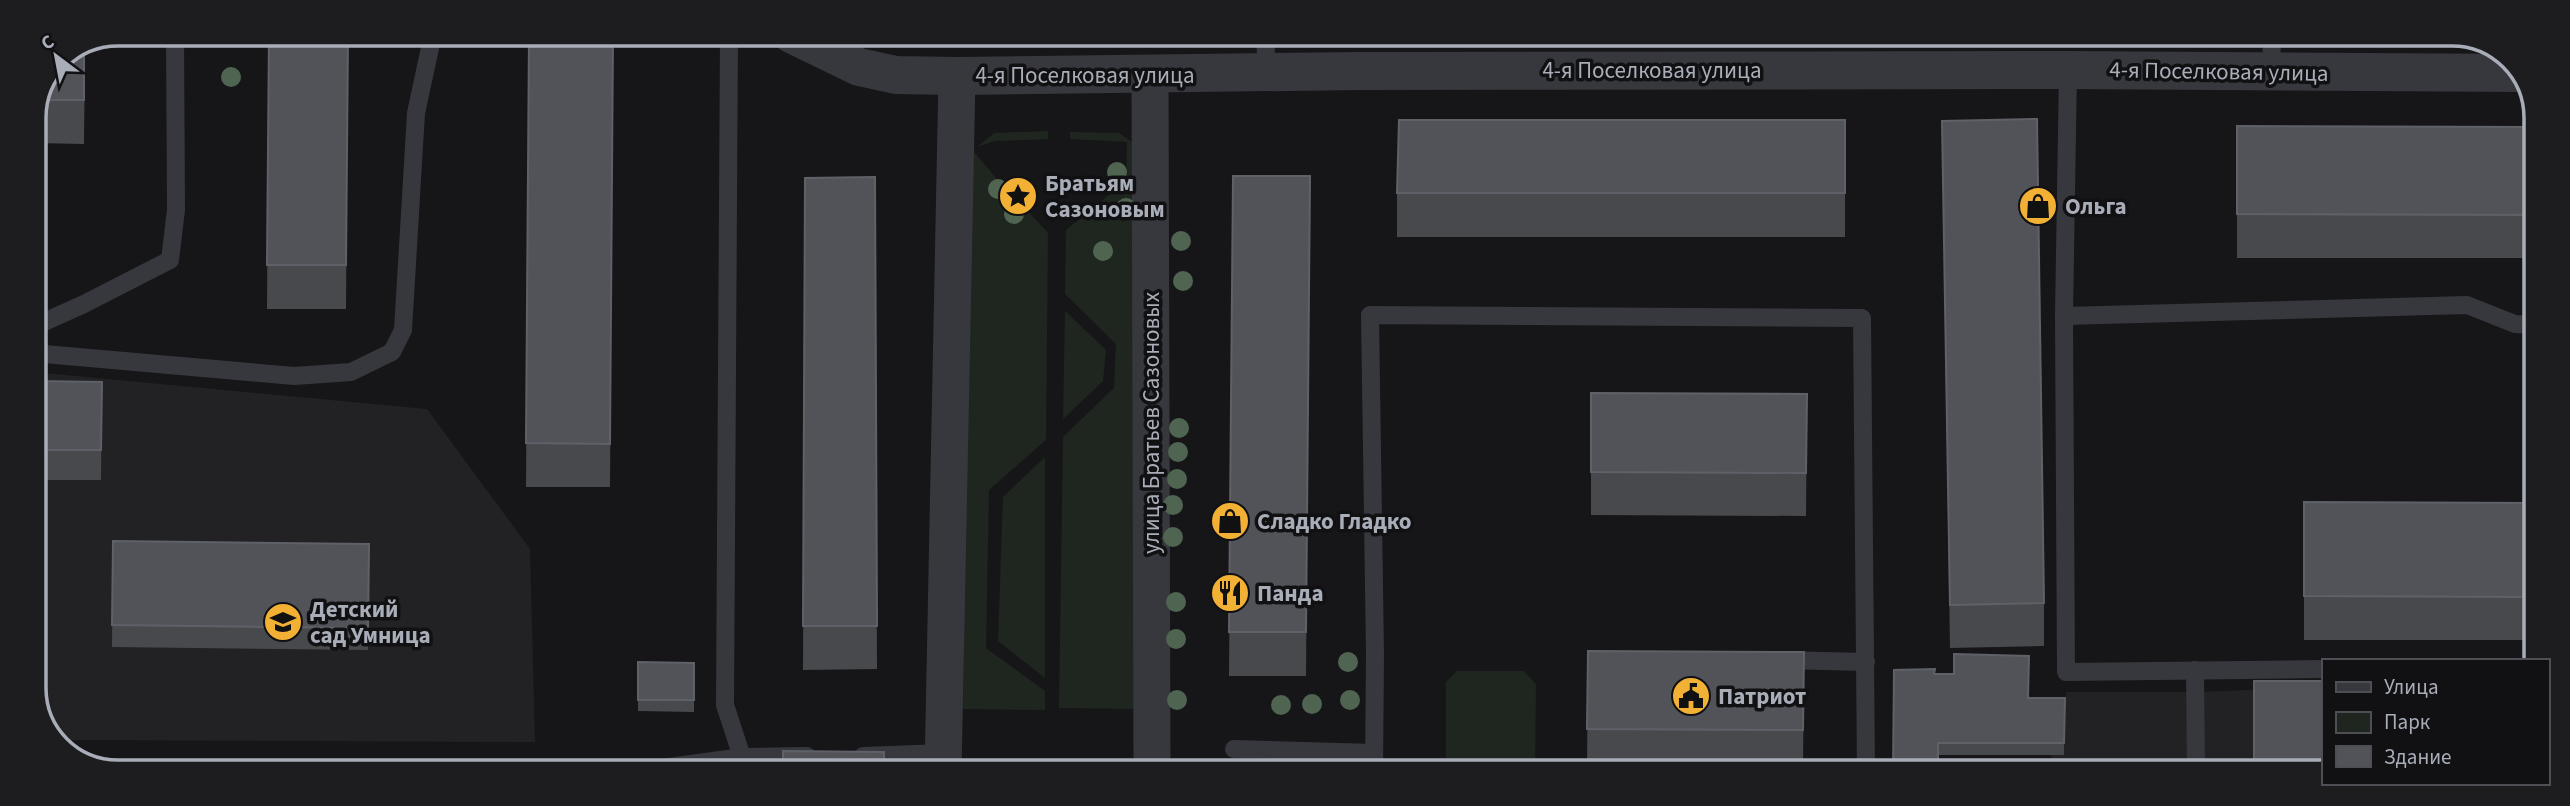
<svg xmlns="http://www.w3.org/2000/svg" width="2570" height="806" viewBox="0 0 2570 806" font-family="'Source Sans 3',sans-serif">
<rect width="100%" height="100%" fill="#161618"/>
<g fill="#222225">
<path d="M33 372 427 409 530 549 535 742 51 740 33 695Z"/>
<path d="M2323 687V773L2042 772 2052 755 2064 754 2066 692H2196Z"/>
</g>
<g fill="#1e261f">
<path d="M1048 131V139L995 141 977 147 994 133Z"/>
<path d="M1070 132 1119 133 1132 142 1135 709 1059 708 1063 437 1114 388 1116 344 1065 294 1066 230 1126 181 1127 142 1070 139Z"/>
<path d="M973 151 1023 209 1025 208 1048 233 1046 440 989 490 986 648 1045 691V710L963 709 969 193Z"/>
<path d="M1065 311 1106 350 1103 381 1063 419Z"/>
<path d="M1045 457V678L998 641 1003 497Z"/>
<path d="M1457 671H1524L1536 684 1535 772 1446 771V682Z"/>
</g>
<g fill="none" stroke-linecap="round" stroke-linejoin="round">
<g stroke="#37383d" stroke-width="18">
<path d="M729 34 725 705 742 757 743 771"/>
<path d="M1265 35 1267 73"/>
<path d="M2068 70 2064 316 2066 672 2323 669"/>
<path d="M2271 72 2272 36"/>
<path d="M2064 316 2467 305 2515 324 2536 325"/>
<path d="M33 327 84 304 170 260 176 210 175 33"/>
<path d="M33 353 294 376 351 372 392 352 403 330 416 113 433 34"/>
<path d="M1781 660 1866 662"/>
<path d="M2195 670 2196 772"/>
<path d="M1234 749 1373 753"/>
<path d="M863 756 943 753"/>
<path d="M647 770 742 757 807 756"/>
<path d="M1374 771 1375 654 1370 315 1862 318 1866 772"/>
</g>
<g stroke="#37383d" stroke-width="37">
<path d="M1150 75 1152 771"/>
<path d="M943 771 957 76"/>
</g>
<path stroke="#37383d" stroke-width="38" d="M791 34 859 67 896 75 957 76 1361 71 2068 70 2522 73"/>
</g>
<g fill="#506452">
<circle cx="231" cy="77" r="10"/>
<circle cx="1117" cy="172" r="10"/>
<circle cx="998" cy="189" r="10"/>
<circle cx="1126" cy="208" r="10"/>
<circle cx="1014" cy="214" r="10"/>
<circle cx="1181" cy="241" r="10"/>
<circle cx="1103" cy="251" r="10"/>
<circle cx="1183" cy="281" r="10"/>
<circle cx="1179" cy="428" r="10"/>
<circle cx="1178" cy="452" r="10"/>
<circle cx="1177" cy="479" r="10"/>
<circle cx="1173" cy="505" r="10"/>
<circle cx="1173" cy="537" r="10"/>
<circle cx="1176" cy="602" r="10"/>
<circle cx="1176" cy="639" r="10"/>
<circle cx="1348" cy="662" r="10"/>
<circle cx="1177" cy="700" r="10"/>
<circle cx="1350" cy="700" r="10"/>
<circle cx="1312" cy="704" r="10"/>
<circle cx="1281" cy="705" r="10"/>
</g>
<g fill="#47494d">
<path d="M269 33 348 34 346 309H267Z"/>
<path d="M529 34H613L610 487H526Z"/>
<path d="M85 47 84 144 33 143V117L58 58Z"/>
<path d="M1845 120V237H1397V193Z"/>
<path d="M1942 121 2044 603V646L1950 648Z"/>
<path d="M2237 126 2536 127V258H2237Z"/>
<path d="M1233 176H1310L1306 676H1229Z"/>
<path d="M875 177 877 669 803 670 805 178Z"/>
<path d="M33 381 102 382 101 480H33Z"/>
<path d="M1591 393 1807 394 1806 516 1591 515Z"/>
<path d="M2304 502 2535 503 2534 640H2304Z"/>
<path d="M113 541 369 544 368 650 112 647Z"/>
<path d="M1588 651 1804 652 1803 772H1587Z"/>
<path d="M638 662 694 663V712L638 711Z"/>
<path d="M1934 674 2028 698H2065L2064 755H1938Z"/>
</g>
<g fill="#525359" stroke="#5f6168" stroke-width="2">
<path d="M269 33 348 34 346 265H267Z"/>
<path d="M529 34H613L610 444 526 443Z"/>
<path d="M84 47V100H40L58 58Z"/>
<path d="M2037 119 2044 603 1950 605 1942 121Z"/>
<path d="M1399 120H1845V193H1397Z"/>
<path d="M2237 126 2536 127V215L2237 214Z"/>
<path d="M1233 176H1310L1306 632H1229Z"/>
<path d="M875 177 877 626H803L805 178Z"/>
<path d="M33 381 102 382 101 450H33Z"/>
<path d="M1591 393 1807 394 1806 473 1591 472Z"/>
<path d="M2304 502 2535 503 2534 597 2304 596Z"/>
<path d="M113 541 369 544 368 628 112 625Z"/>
<path d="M1588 651 1804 652 1803 730 1587 729Z"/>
<path d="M1954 654 2029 656 2028 698H2065L2064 743H1938V772H1893L1894 670 1935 669 1934 674H1954Z"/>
<path d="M638 662 694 663V700H638Z"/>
<path d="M2254 681H2323V773L2254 772Z"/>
<path d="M783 751 884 752V771H783Z"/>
<path d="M368 762 444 763V770H368Z"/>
<rect x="1227" y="762" width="79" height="9"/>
</g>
<defs>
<symbol id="sight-disc" viewBox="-11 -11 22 22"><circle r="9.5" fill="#f2b134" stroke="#111113"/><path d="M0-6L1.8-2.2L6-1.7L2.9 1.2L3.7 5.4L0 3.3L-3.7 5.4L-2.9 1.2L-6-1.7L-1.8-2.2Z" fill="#111"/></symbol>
<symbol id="shop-disc" viewBox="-11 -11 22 22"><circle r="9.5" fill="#f2b134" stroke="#111113"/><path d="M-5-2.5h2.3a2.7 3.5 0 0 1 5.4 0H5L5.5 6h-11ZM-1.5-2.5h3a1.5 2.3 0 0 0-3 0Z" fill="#111"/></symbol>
<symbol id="restaurant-disc" viewBox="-11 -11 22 22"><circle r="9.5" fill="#f2b134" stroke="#111113"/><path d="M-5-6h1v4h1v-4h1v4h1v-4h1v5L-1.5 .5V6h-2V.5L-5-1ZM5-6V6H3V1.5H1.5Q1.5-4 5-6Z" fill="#111"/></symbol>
<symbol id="school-disc" viewBox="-11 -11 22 22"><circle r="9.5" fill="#f2b134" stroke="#111113"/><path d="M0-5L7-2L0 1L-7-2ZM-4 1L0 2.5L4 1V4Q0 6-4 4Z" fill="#111"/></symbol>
<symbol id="civic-disc" viewBox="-11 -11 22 22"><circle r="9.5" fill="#f2b134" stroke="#111113"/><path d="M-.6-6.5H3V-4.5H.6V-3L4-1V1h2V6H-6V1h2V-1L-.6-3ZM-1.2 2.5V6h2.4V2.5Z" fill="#111"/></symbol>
</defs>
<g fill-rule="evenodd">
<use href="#sight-disc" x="996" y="174" width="44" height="44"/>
<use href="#shop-disc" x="2016" y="184" width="44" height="44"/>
<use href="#shop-disc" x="1208" y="499" width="44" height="44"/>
<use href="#restaurant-disc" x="1208" y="571" width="44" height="44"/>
<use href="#school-disc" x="261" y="600" width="44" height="44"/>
<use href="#civic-disc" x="1669" y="674" width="44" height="44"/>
</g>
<g text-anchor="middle" stroke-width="7" stroke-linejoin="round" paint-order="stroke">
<g font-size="23" fill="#a8adb8" stroke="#111113">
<text x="1652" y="78">4-я Поселковая улица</text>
<text transform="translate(2219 71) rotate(1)" y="8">4-я Поселковая улица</text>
<text x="1085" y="83">4-я Поселковая улица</text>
<text transform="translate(1151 423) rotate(-90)" y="8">улица Братьев Сазоновых</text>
</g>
<g font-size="23" font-weight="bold" fill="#a8adb8" stroke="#111113" text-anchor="start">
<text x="1045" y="191">Братьям<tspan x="1045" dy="26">Сазоновым</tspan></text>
<text x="2065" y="214">Ольга</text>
<text x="1257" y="529">Сладко Гладко</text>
<text x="1257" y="601">Панда</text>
<text x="310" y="617">Детский<tspan x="310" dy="26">сад Умница</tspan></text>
<text x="1718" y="704">Патриот</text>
</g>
</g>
<path d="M0 0H2570V806H0ZM118 46H2452A72 72 0 0 1 2524 118V688A72 72 0 0 1 2452 760H118A72 72 0 0 1 46 688V118A72 72 0 0 1 118 46Z" fill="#1d1d20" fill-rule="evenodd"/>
<path fill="none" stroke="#a8adb8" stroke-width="3.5" d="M118 46H2452A72 72 0 0 1 2524 118V688A72 72 0 0 1 2452 760H118A72 72 0 0 1 46 688V118A72 72 0 0 1 118 46Z"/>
<rect x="2322" y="659" width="228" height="126" fill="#111113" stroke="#4d4f55" stroke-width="2"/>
<rect x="2336" y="682" width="35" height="10" fill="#37383d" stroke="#4d4f55" stroke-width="2"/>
<text x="2384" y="694" font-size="21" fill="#a8adb8">Улица</text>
<rect x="2336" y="712" width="35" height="21" fill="#1e261f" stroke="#4d4f55" stroke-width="2"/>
<text x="2384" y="729" font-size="21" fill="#a8adb8">Парк</text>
<rect x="2336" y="746" width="35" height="21" fill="#525359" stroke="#4d4f55" stroke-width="2"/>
<text x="2384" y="764" font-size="21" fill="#a8adb8">Здание</text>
<g transform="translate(56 56) rotate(328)" stroke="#111113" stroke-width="5" paint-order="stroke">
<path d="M0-5L12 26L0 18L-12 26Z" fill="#a8adb8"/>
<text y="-10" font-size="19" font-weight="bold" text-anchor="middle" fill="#a8adb8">С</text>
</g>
</svg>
